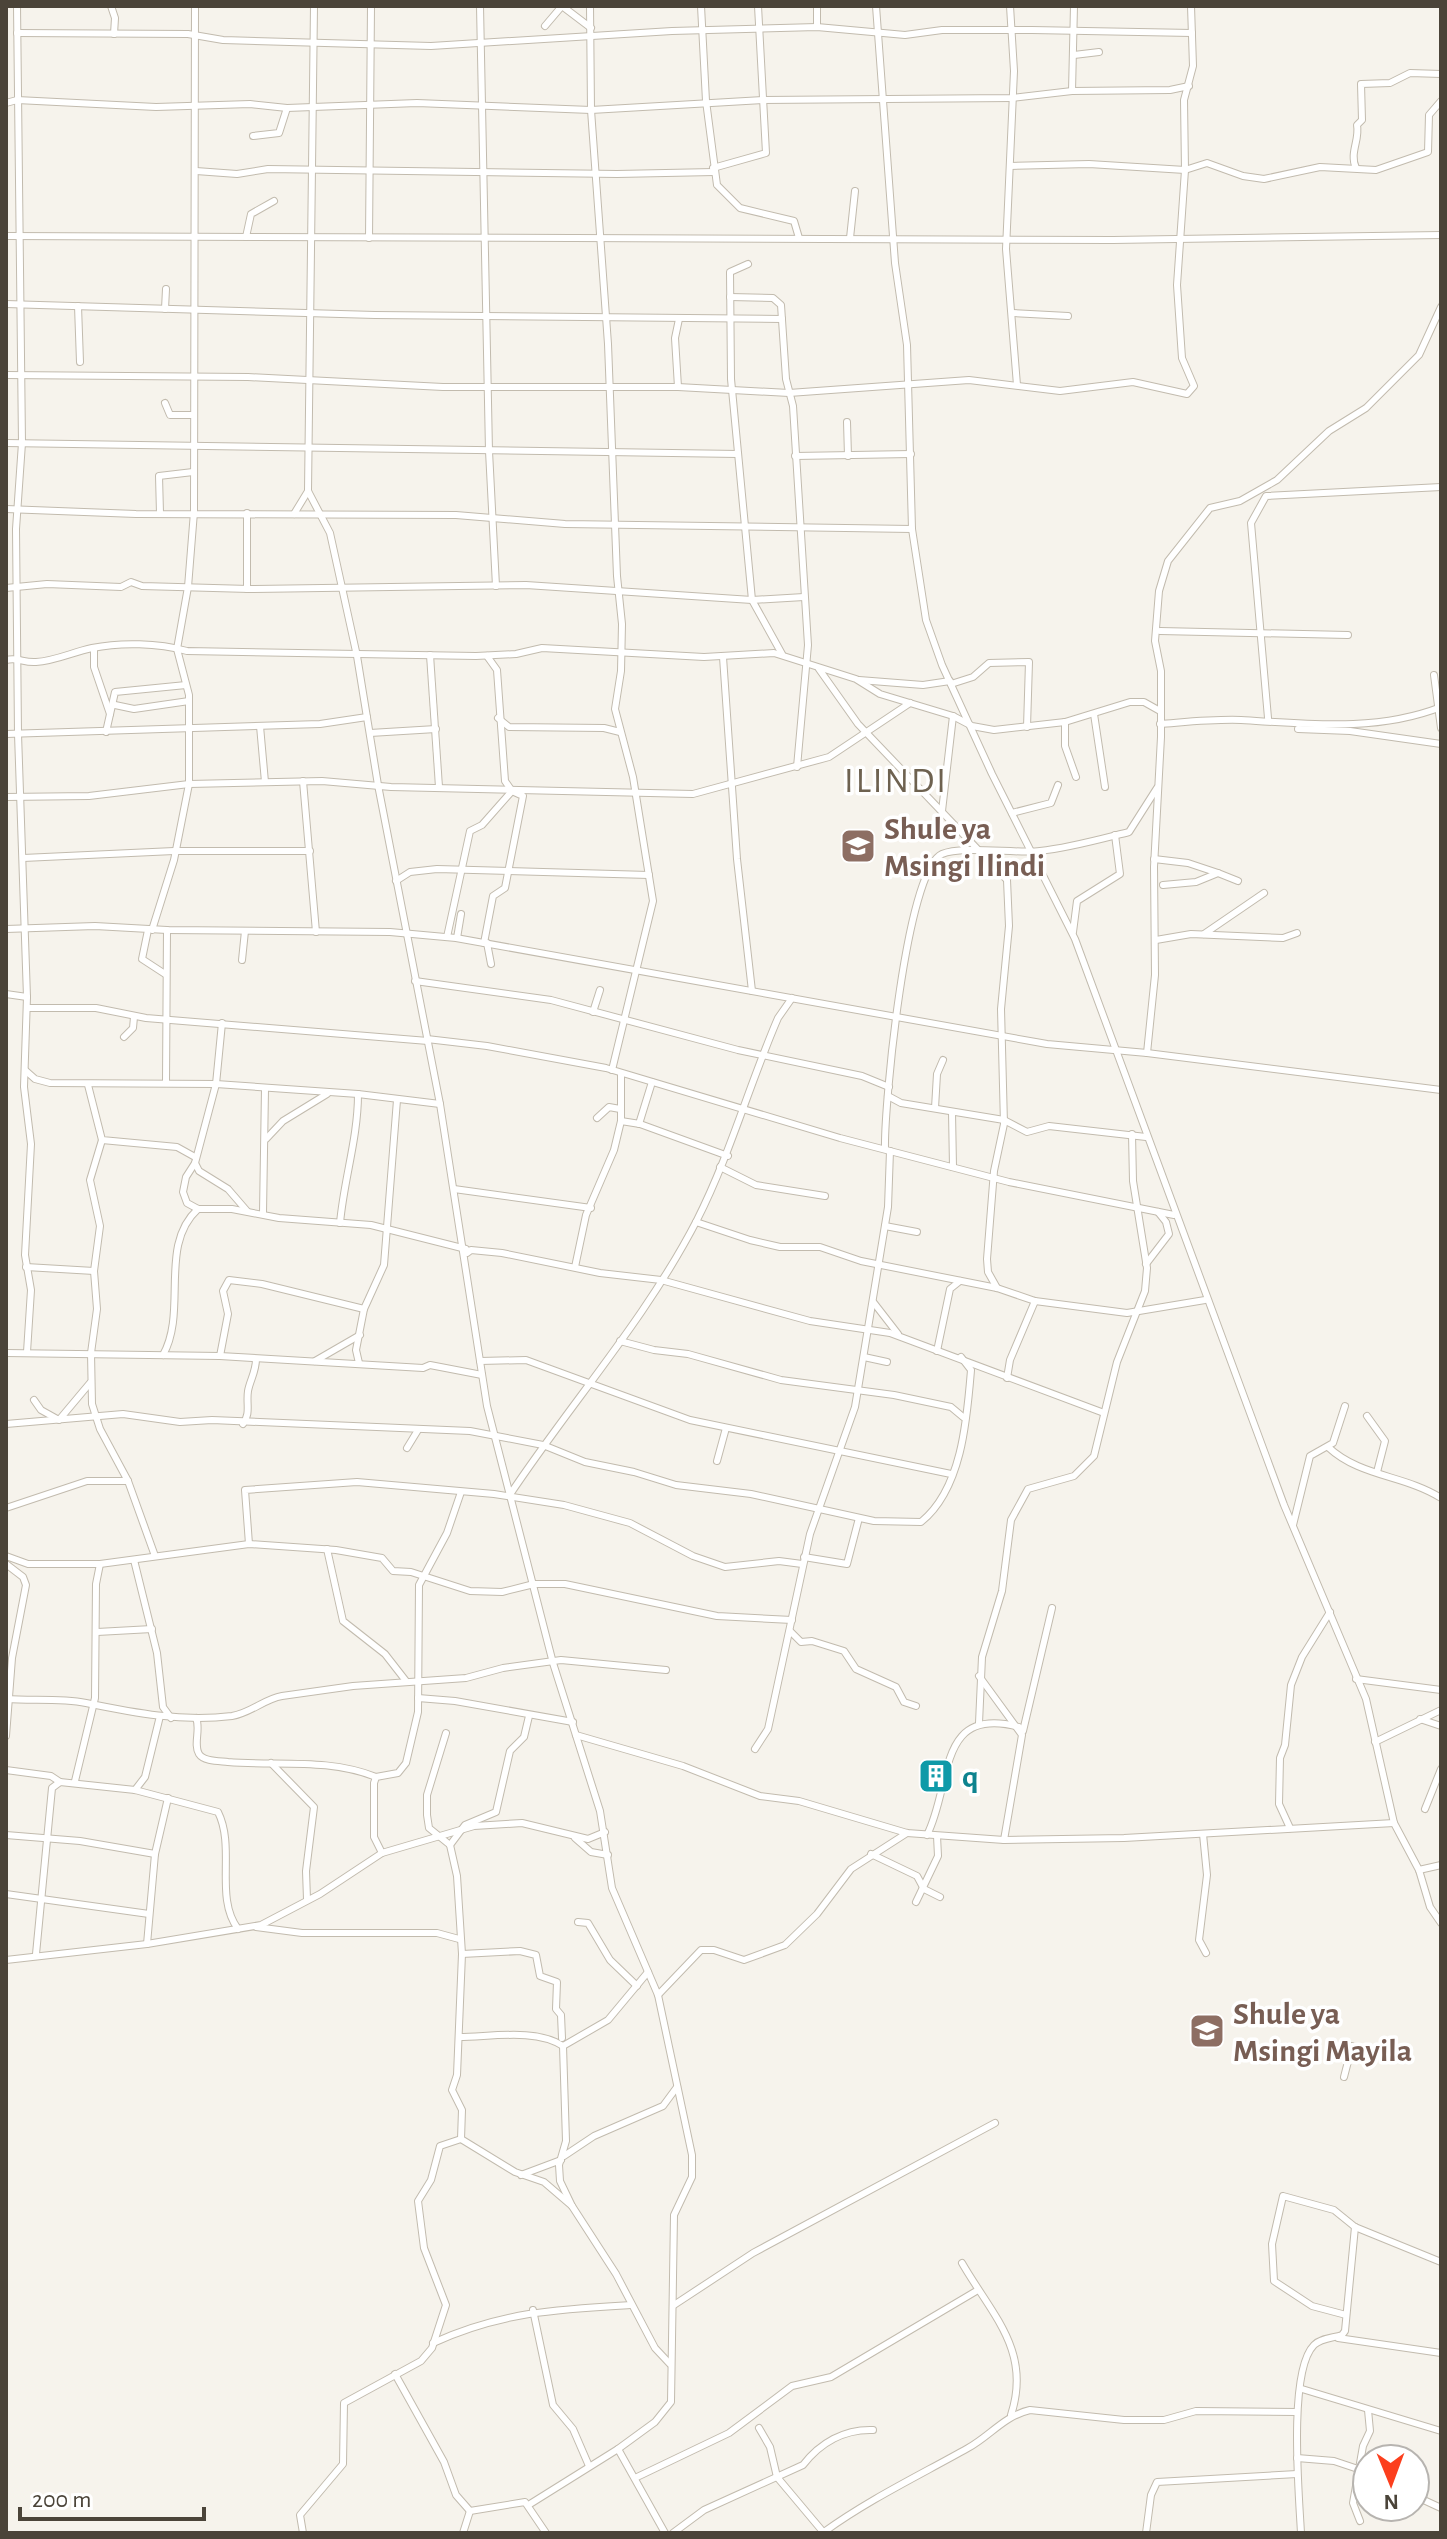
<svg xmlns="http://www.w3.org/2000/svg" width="1447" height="2539" viewBox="0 0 1447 2539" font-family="'Alegreya Sans',sans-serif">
<rect width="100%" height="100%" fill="#f6f3ec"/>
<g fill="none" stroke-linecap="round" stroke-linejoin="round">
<defs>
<g id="minor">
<path d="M17 6 22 443 16 529 18 734 27 997 24 1087 31 1144 25 1255 31 1290 27 1352"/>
<path d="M111 6 115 18 114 34"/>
<path d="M314 6 308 491 330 533 357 656 378 785 440 1104 487 1406 553 1663 600 1811 612 1888 658 1995 692 2155V2177L674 2215 671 2402 655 2422 618 2449 665 2533"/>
<path d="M480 6 489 451 496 586"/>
<path d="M562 6 591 28"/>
<path d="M590 6 591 110 608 344 617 576 622 624 621 671 615 709 633 777 653 901 612 1070"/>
<path d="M701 6 706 101 717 185 740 208 794 221 799 238"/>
<path d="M817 6V27"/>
<path d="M876 6 895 263 907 345 912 529 926 620 942 665 992 774 1075 939 1284 1505 1366 1699 1394 1823 1419 1870 1430 1907 1441 1923"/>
<path d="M1010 6 1014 71 1006 249 1017 385"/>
<path d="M545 26 562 6"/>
<path d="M17 33 188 34 223 40 431 46 672 31 817 27 905 35 942 30H1032L1192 33"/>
<path d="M1074 55 1099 52"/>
<path d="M1072 91 1074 6"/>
<path d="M6 103 17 100 156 107 250 104 287 108 417 103 591 110 763 100 1012 98 1072 91 1170 90 1189 86"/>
<path d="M253 136 279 133 287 108"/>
<path d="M1010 166 1089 164 1185 170 1207 163 1243 176 1264 179 1320 167 1376 170 1428 152 1429 115 1441 101"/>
<path d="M713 168 766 153 758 6"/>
<path d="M1356 168C1349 153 1360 140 1357 125L1362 120 1361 84 1390 83 1410 73 1441 74"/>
<path d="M196 171 237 174 268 169 617 174 714 172"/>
<path d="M6 236 1113 240 1441 235"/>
<path d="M246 237 251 214 274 201"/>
<path d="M369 238 371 6"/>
<path d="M850 238 855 191"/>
<path d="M748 264 730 272 731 379 752 600 782 654"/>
<path d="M730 297 773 298 781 305 786 379 793 406 808 645 797 767"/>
<path d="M6 304 375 315 782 319"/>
<path d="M78 306 80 362"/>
<path d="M165 309 166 289"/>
<path d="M1012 313 1068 316"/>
<path d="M6 375 248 377 443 387H678L789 393 969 380 1060 391 1133 382 1187 394 1194 386 1182 358 1177 285 1185 170 1184 100 1193 66 1191 6"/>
<path d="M678 387 675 338 679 319"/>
<path d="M165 403 170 415H192"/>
<path d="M847 422 848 456"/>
<path d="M6 443 738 454"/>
<path d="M795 456 911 454"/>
<path d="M6 509 136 514 456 515 565 524 912 529"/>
<path d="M160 513 159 476 193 472"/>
<path d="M294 514 308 491"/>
<path d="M6 588 47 584 121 587 131 582 142 586 249 589 526 585 752 600 804 597"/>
<path d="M247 589V513"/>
<path d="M1160 631 1348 635"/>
<path d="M94 648V667L110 714"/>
<path d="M430 655 439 787"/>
<path d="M723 657 737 859 752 991"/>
<path d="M6 660C19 657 23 663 36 662 55 661 73 652 92 648 121 642 158 643 187 651L476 656 516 654 542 648 704 657 774 653 856 679 880 694 953 716 972 726 994 730 1065 722 1130 702H1144L1160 711"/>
<path d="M819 669 858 724 1007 880 1009 926 1001 1009 1004 1124 994 1171 987 1259 988 1272 997 1288"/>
<path d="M1434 675 1441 728"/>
<path d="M859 680 923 685 950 681"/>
<path d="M951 684 973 677 989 663 1029 662 1027 727"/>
<path d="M115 705 134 709 189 701"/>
<path d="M1094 714 1105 787"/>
<path d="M498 718 509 727 604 728 620 732"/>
<path d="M1268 718 1251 523 1266 496 1441 487"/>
<path d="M1065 722V746L1076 777"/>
<path d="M1160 724C1187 722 1214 719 1241 720 1309 724 1377 732 1441 707"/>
<path d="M260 726 265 782"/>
<path d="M1298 729 1350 731 1441 744"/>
<path d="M106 732 115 692 186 685"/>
<path d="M370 733 436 729"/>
<path d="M6 734 320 724 367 717"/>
<path d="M303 781 316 932"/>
<path d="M6 797 89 796 189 784 322 781 391 787 693 794 829 757 910 703"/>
<path d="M942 811 953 716"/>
<path d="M1012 813 1051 803 1058 785"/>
<path d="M23 858 174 851H310"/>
<path d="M1154 859 1188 863 1218 873"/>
<path d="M396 881 410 872 437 869 649 875"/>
<path d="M1163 885 1196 882 1218 873 1238 881"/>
<path d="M6 929 95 926 167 930 390 932 456 938 1047 1044 1147 1053 1441 1090"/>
<path d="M148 930 142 959 165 974"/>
<path d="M152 930 174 860 189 784V695L177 649 188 587 194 512 195 6"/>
<path d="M1073 932 1077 901 1120 874 1115 835"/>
<path d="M1204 934 1264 893"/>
<path d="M447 937 470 831 482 825 512 791"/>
<path d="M457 938 461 914"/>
<path d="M1156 940 1191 934 1283 938 1297 933"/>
<path d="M484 943 493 896 505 888 523 796 512 791 505 781 497 670 487 656"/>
<path d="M487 943 491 964"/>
<path d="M242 960 245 931"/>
<path d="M415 981 551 1000 738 1050 862 1076 889 1087"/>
<path d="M6 994 27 997"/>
<path d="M27 1008H96L146 1018 428 1041"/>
<path d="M593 1012 600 990"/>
<path d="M222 1023 216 1084 195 1163 199 1171 228 1189 247 1211"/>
<path d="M124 1037 133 1028 134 1017"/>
<path d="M427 1039 487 1046 606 1068 840 1138 1009 1182 1174 1215"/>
<path d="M1147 1053 1155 975 1154 867 1161 737V671L1155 641 1159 591 1168 561 1210 508 1240 501 1277 480 1329 431 1366 408 1419 355 1441 307"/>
<path d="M26 1071 35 1079 50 1083 216 1084 358 1094 440 1104"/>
<path d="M166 1082 167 930"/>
<path d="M88 1085 102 1140 177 1147 195 1157"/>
<path d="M888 1096 901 1103 1004 1120 1027 1132 1049 1126 1146 1137"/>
<path d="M935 1108 937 1074 943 1060"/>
<path d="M952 1112 953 1167"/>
<path d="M597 1118 609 1107 620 1109"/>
<path d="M621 1121 640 1124 728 1156"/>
<path d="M639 1124 652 1082"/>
<path d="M266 1139 283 1121 327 1094"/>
<path d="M102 1140 90 1180 100 1226 94 1271 97 1309 91 1353 92 1404 100 1429 128 1481 155 1556"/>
<path d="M885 1149C884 1107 906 870 942 854 962 845 1016 854 1040 851 1069 848 1101 839 1129 832L1157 788"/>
<path d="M195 1163 186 1177 183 1192 187 1203 198 1209H232L279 1218 371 1225 466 1249 467 1253 471 1250 502 1253 600 1273 661 1280 810 1321 890 1333 1104 1413"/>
<path d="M720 1167 756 1185 825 1196"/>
<path d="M454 1189 591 1208"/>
<path d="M263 1213 265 1089"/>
<path d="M696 1222 750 1240 780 1247H820L861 1261 997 1288 1035 1301 1127 1313 1205 1300"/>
<path d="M340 1223C344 1179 358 1138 358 1094"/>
<path d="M885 1226 917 1232"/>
<path d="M1146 1264 1169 1234 1166 1222 1158 1212"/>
<path d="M26 1267 94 1271"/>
<path d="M575 1267 586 1215 614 1150 621 1121V1074"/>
<path d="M874 1303 898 1334"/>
<path d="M620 1341 654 1350 688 1354 781 1380 894 1395 951 1407 963 1417"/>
<path d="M937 1351 950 1289 960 1281"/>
<path d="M6 1353 220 1356 423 1368 430 1365 482 1375"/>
<path d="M163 1355C188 1311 158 1245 198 1209"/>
<path d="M220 1356 228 1314 223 1291 229 1280 262 1284 364 1309"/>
<path d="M864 1357 887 1362"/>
<path d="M315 1361 360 1335"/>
<path d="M480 1361 526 1360 690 1420 951 1474"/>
<path d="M359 1363 356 1350 364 1309 384 1265 397 1100"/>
<path d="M1007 1378 1010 1360 1035 1301"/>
<path d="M34 1400 41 1410 59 1420 90 1383"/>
<path d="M1367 1416 1385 1441 1377 1472"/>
<path d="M6 1424 123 1414 180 1422 212 1420 470 1431 543 1445 585 1462 634 1472 676 1485 751 1494 874 1521 921 1522C962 1489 967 1419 971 1370L961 1357"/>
<path d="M243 1424C251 1413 246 1404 248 1391 250 1380 256 1372 256 1359"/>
<path d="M1328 1447C1360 1477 1405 1475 1441 1498"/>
<path d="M407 1448 418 1430"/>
<path d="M717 1461 726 1428"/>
<path d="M509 1496C570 1404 646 1319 697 1220 730 1155 749 1085 778 1018L792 998"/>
<path d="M6 1508 87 1481H128"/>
<path d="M1293 1525 1310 1456 1333 1443 1345 1406"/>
<path d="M249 1544 245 1490 357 1482 494 1494 564 1505 630 1523 693 1556 725 1567 779 1561 802 1564"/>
<path d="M327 1549 343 1621 385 1654 406 1681"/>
<path d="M6 1556 28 1564H100L249 1544 336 1550 382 1558 393 1571 411 1572 470 1591 502 1592 534 1584H565L717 1616 792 1620"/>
<path d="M804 1557 847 1564 859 1518"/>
<path d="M134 1560 157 1653 163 1707 171 1718"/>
<path d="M6 1564 23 1577 26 1585 12 1658 6 1736"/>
<path d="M790 1631 801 1642 812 1641 844 1651 856 1669 896 1687 904 1702 916 1706"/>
<path d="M97 1632 152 1629"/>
<path d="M979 1676 1022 1735 1004 1840"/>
<path d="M1356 1679 1441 1690"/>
<path d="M418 1698 455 1701 573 1722"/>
<path d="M6 1699C32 1701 60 1698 86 1703 135 1713 181 1722 232 1716 251 1713 264 1699 282 1696L353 1686 466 1678 503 1668 561 1660 666 1670"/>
<path d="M196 1718C201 1729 193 1744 199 1754 204 1762 221 1761 228 1762 279 1766 328 1758 376 1777"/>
<path d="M1420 1719 1441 1726"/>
<path d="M979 1723 982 1657 1002 1591 1011 1520 1028 1489 1074 1476 1094 1456 1117 1362 1145 1291 1147 1268 1133 1181 1132 1134"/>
<path d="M1023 1731 1052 1608"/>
<path d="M446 1733 427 1795V1815L429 1828 450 1845 457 1876 462 1954 457 2075 452 2090 462 2110 461 2139 515 2172 544 2182 572 2206"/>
<path d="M576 1735 683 1766 760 1796 799 1801 907 1833 1004 1840 1124 1838 1394 1823"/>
<path d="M1375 1742 1441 1710"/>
<path d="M755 1749 768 1729 810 1534 855 1407 888 1207 890 1151"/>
<path d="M271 1763 314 1807 306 1871 307 1899"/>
<path d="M6 1770 51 1776 60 1782"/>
<path d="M75 1781 95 1698 96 1584 100 1564"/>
<path d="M135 1790 145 1777 160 1716"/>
<path d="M1425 1809 1441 1769"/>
<path d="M1290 1828 1279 1804 1280 1758 1285 1745 1291 1685 1302 1657 1330 1612"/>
<path d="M1203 1834 1207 1875 1199 1940 1206 1953"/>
<path d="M6 1835 80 1841 155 1854"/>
<path d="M927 1835C953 1784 936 1705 1019 1727"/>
<path d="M575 1838 591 1852 608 1855"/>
<path d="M450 1845 465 1825 496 1812 510 1751 524 1737 529 1716"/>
<path d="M382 1853 374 1837V1783L376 1777 398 1773 406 1763 418 1712 419 1585 447 1533 461 1492"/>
<path d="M871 1854 917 1876 924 1889 940 1897"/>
<path d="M1419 1870 1441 1865"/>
<path d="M6 1894 149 1914"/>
<path d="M916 1902 938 1856 937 1836"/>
<path d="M578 1922 588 1923 610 1960 637 1986"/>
<path d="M256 1927 302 1933H437L459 1939"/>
<path d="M147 1944 155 1854 168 1798"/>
<path d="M36 1954 52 1788 60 1782 135 1790 218 1812C236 1848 214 1897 238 1929"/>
<path d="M462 1954 520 1951 536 1955 540 1976 557 1982 556 2009 561 2015 562 2038"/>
<path d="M6 1960 147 1944 261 1925 320 1894 382 1853 474 1826 522 1823 588 1839 605 1832"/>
<path d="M648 1972 608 2020 563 2046 566 2141 559 2165 560 2181 572 2206 616 2274 655 2348 670 2364"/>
<path d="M658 1995 701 1950H714L744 1960 785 1945 817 1914 851 1869 907 1833"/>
<path d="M459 2037C490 2037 536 2028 563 2046"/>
<path d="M1344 2077 1352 2046"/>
<path d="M564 2156 594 2136 663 2106 677 2087"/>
<path d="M521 2175 561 2160"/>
<path d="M962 2263C992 2315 1032 2351 1011 2415"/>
<path d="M674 2305 753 2253 995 2123"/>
<path d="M533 2310 553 2405 573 2429 589 2466"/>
<path d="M1346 2315 1312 2306 1274 2281 1272 2244 1283 2196 1334 2210 1355 2227 1441 2262"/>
<path d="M1338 2338 1441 2353"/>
<path d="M433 2343C500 2312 559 2309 630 2305"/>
<path d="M395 2374 444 2462 456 2495 470 2511"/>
<path d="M1302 2389 1441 2431"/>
<path d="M759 2428 770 2447 777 2477 824 2533"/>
<path d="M1297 2458 1334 2461 1367 2472"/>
<path d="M635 2478 729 2433 792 2386 831 2377 978 2290"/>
<path d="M1415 2496 1441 2508"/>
<path d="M530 2504 618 2449"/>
<path d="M470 2511 525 2502 546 2533"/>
<path d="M1360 2521 1353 2503 1363 2446 1370 2431 1368 2410"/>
<path d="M824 2532C868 2500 920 2475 968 2448 990 2436 1004 2416 1030 2410L1124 2420H1164L1196 2411 1297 2412"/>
<path d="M303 2533 300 2515 343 2464 344 2403 421 2361 432 2348 446 2305 424 2248 418 2201 431 2180 440 2146 461 2139"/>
<path d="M463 2533 470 2511"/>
<path d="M673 2533 704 2510 803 2465C820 2443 844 2429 873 2430"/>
<path d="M1146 2533 1151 2495 1157 2482 1297 2474"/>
<path d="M1301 2533C1299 2495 1288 2371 1314 2345 1321 2338 1333 2338 1342 2335L1345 2331 1355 2227"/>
</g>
</defs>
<use href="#minor" stroke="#c2bbae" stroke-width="8"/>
<use href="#minor" stroke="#fff" stroke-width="6"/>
</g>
<defs>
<symbol id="school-square" viewBox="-11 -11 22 22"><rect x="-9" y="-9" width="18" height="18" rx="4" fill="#8d6e63" stroke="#fff"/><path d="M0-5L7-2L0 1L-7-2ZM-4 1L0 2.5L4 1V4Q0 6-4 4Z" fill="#fff"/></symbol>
<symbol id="building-square" viewBox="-11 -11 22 22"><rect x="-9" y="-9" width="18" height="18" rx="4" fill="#0f9aa8" stroke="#fff"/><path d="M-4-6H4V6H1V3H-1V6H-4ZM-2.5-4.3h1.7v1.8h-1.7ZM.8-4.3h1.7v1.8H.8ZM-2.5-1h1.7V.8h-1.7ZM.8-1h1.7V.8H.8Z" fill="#fff"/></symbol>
</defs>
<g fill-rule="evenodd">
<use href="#school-square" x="838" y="826" width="40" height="40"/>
<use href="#building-square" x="916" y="1756" width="40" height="40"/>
<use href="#school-square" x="1187" y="2011" width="40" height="40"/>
</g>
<g text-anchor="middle" stroke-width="7" stroke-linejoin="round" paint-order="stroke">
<g font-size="32" font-weight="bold" fill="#785e54" stroke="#fff" text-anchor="start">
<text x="884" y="839">Shule ya<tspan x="884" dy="37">Msingi Ilindi</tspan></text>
<text x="1233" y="2024">Shule ya<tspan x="1233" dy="37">Msingi Mayila</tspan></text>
</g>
<g font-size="32" font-weight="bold" fill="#0d838f" stroke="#fff" text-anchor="start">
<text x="962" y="1787">q</text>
</g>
<g font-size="36" letter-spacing="2" fill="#6e6250" stroke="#fff">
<text x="896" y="792">ILINDI</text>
</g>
</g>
<rect width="1447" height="2539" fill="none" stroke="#4b4439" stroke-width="16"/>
<g transform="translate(1391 2483) rotate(179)"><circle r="38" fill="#ffffff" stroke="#b7b4b0" stroke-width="2"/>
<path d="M0-6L14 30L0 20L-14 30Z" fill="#fc3f1d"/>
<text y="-12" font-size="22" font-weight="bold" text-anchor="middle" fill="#4b4439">N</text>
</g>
<path d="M20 2507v12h184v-12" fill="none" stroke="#4b4439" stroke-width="4"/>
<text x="32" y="2507" font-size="24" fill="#4b4439" stroke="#ffffff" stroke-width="6" paint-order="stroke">200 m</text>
</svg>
